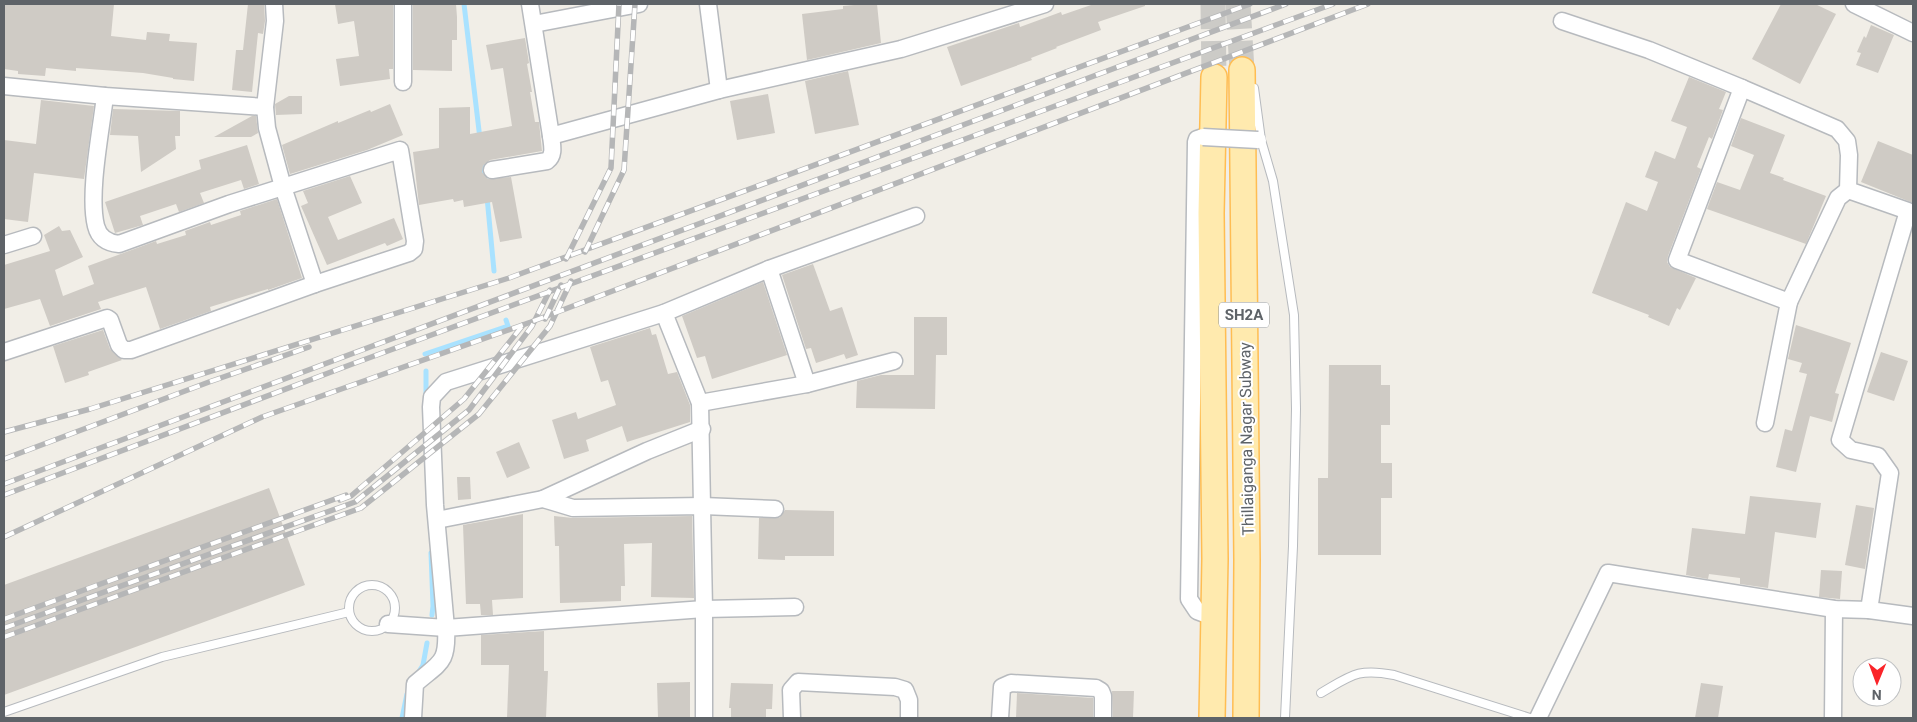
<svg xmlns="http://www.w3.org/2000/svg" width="1917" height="722" viewBox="0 0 1917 722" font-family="Roboto,sans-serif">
<rect width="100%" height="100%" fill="#f1eee7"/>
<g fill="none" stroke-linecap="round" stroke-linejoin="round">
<g stroke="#a9e2ff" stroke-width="5">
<path d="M464 4 480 139"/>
<path d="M483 160 485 181"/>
<path d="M487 197 494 271"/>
<path d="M425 354 508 326 506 320"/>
<path d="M426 371V397"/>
<path d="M431 553 433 606 432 615"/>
<path d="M418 673 423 665 427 643"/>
<path d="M402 718 407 694"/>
</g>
</g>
<g fill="#cfcbc5">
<path d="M4 4H114L111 36 146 40 147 32 170 34 169 41 197 43 194 81 173 79V78L143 73 76 68V71L46 68 45 76 18 74V71L4 69Z"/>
<path d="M248 4H264L265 21 263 34 258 33 252 92 232 90 236 50H243Z"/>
<path d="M335 4H393V69H389L390 79 340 86 336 59 359 56 354 21 338 24Z"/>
<path d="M413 4H456L457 17V40H452V71L413 70Z"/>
<path d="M865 4H877L881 43 807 60 802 14 843 9V6Z"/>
<path d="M1094 4H1145V6L1098 22 1101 30 1056 47 1057 48 1031 58 1032 60 961 86 947 47 1019 23 1020 27 1061 12 1062 15Z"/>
<path d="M1781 4H1815L1836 14 1800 84 1752 59Z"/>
<path d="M1871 25 1894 35 1878 73 1856 65 1861 53 1857 52 1864 36 1866 38Z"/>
<path d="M525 38 529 63 527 64 532 92H530L535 122H539L542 151 490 160 483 166 482 172 488 179 511 177 522 238 500 242 492 202 464 207 463 200 454 202 453 199 419 205 413 152 439 148V108L470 107V134L512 126 503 68 491 70 486 45Z"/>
<path d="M848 71 859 125 815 134 805 81Z"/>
<path d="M1689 77 1726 92 1719 109 1723 110 1712 139 1709 137 1697 167 1701 169 1668 256 1667 262 1670 267 1696 278 1680 310 1677 308 1669 326 1648 317 1649 315 1592 293 1626 202 1647 211 1658 182 1645 177 1655 151 1675 159 1687 127 1671 121Z"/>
<path d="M768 94 775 133 737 140 730 101Z"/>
<path d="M289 96H302V114L276 115 275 104Z"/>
<path d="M41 100 94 106 84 179 34 173 28 222 4 219V140L36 144Z"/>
<path d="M390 104 403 135 367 150 290 174 282 145 338 121V123L370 110 371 112Z"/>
<path d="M113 109 180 111V136H175L176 149 141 172 138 136 110 135Z"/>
<path d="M252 116H256L258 133 251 137H214Z"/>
<path d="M1741 118 1785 135 1770 173 1784 178 1783 180 1826 196 1806 244 1707 209 1717 182 1740 190 1754 155 1731 146Z"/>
<path d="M1878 141 1913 155V203L1861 182Z"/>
<path d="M247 145 259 184 244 189 241 180 200 193 204 203 179 212 176 204 140 216 143 225 115 233 105 202 201 169 199 160Z"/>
<path d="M350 176 362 203 328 217 338 240 394 218 403 239 387 246 385 243 327 265 301 206 308 203 303 191Z"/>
<path d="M277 199 302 278 268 290V289L210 307 211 311 160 329 146 287 98 302 101 309 50 326 40 299 4 309V265L50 251 44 235 59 226 62 231 70 230 83 257 55 270 63 296 94 284 88 266 156 241 157 244 186 235 185 231 210 222 211 225 241 215 240 211Z"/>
<path d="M813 264 830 311 842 307 858 355 846 359 844 354 816 363 811 348 806 349 782 275Z"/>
<path d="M763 282 787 355 712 379 705 356 697 358 682 316Z"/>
<path d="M914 317H947V355H936L935 409 856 408 857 381 881 375H914Z"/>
<path d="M1796 325 1851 343 1835 393 1839 394 1832 422 1810 416 1796 472 1776 467 1785 429 1792 431 1807 374 1799 372 1802 363 1788 359Z"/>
<path d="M650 328 652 335 656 334 668 374 677 372 690 405V422L627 442 622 426 586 440 589 451 564 459 552 420 576 412 578 419 616 405 608 380 601 382 590 347Z"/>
<path d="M103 330 110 349 122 360 88 372 89 375 65 383 53 346Z"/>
<path d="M1881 352 1908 361 1894 401 1867 392Z"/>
<path d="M1329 365H1381V385H1390V425H1381V463H1392V498H1381V555H1318V478H1328Z"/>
<path d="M519 442 530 468 507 478 496 452Z"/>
<path d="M457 477H470L471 499 458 500Z"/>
<path d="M269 488 305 585 4 695V585Z"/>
<path d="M1750 496 1821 503 1816 538 1775 532 1768 588 1740 584V578L1709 574 1708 579 1686 575 1692 528 1745 534Z"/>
<path d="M1856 505 1874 508 1865 569 1845 565Z"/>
<path d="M785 510 834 511V556H785V560L758 559 759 518H779Z"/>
<path d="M523 514V598L492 600 493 615H481L480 604H466L463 525Z"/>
<path d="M554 516 573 518 692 516 694 598 651 597 652 543 624 544 625 586H621V601L560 603 559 546H555Z"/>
<path d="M1821 570 1842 571 1840 599 1819 597Z"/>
<path d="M544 631V671H548L546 718H507L509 665H481V635Z"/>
<path d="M690 682V718H658L657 683Z"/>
<path d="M731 683 773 684 772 709H766V718H731V708H729Z"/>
<path d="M1701 683 1723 686 1718 718H1695Z"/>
<path d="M1112 691H1134L1133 718H1113Z"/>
<path d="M1017 693 1093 698V718H1016Z"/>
</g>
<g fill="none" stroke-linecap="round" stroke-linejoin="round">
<g stroke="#cccbc7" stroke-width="25" stroke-dasharray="25 12" stroke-linecap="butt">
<path d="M1213 4 1214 77"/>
<path d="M1238 4 1242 70"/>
</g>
<defs>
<g id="lane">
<path d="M1254 88 1261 140 1273 181 1294 315 1296 409 1293 546 1285 718"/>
<circle cx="372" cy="608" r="23"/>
<path d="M1321 693C1352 675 1358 668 1394 675L1530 718"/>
<path d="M4 712 162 657 349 612"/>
</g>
<g id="street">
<path d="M274 4 275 21 265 107 267 128 283 187 315 284"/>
<path d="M403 4V82"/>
<path d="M530 4 551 136 719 90 901 49 1045 4"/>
<path d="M708 4 719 90"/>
<path d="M1854 4 1913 33"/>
<path d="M1562 21 1649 50 1742 88"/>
<path d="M534 24 639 4"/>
<path d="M4 86 105 96 265 107"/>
<path d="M1203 137 1197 139 1196 142 1189 599 1197 611 1213 617"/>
<path d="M492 170 547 161C555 155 552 145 551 136"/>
<path d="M1848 190 1849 155 1847 141 1837 129 1742 88 1677 260 1789 302 1838 198 1848 190 1908 211 1840 440 1851 450 1878 456 1890 473 1869 610"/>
<path d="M4 245 33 236"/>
<path d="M769 269 807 384"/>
<path d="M664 313 700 403 704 609V718"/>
<path d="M4 352 107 318 110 320 119 345 124 350H131L315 284 409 253 414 249 415 241 400 150 229 204 119 244C108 243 99 238 96 226 88 194 101 131 105 96"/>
<path d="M700 403 807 384 894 361"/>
<path d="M1765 423 1789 302"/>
<path d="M543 499 647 451 702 429"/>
<path d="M437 520 543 499 573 508 703 506 775 509"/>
<path d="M388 624 446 628 435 505 431 407 432 397 446 382 664 313 769 269 916 216"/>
<path d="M413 718 415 684C440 662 448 664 446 628L704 609 795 607"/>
<path d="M792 718 791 690 798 682 895 687 905 690 909 700V718"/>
<path d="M1000 718 1002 687 1011 683 1096 688 1101 691 1103 696V718"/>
<path d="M1538 718 1608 573 1834 609 1869 610 1913 616"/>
<path d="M1833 718 1834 609"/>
</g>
<g id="primary">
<path d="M1242 70 1247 560 1246 718"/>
<path d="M1212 718 1215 559 1211 213 1214 77"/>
</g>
</defs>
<use href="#lane" stroke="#b7babe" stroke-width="10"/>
<use href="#street" stroke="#b7babe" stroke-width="19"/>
<use href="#primary" stroke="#ffbd52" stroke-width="28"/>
<use href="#lane" stroke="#fff" stroke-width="8"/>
<use href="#street" stroke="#fff" stroke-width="16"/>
<use href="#primary" stroke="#ffeaae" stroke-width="25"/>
<defs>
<g id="rail">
<path d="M585 252 624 170 635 4"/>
<path d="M566 259 611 168 619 4"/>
<path d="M545 319 561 285"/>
<path d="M4 432 90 409 509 278 1250 4"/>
<path d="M4 459 209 382 309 347"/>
<path d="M4 484 1286 4"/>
<path d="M4 495 355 363 1333 4"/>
<path d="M340 500 351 496 464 399 523 325"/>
<path d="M4 537 262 417 531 322 1368 4"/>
<path d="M4 619 346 495"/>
<path d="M4 628 355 502 469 410 532 326 550 290"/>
<path d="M4 637 361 508 479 414 550 326 571 281"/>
</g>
</defs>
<use href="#rail" stroke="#b5b6b7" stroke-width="5.5"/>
<use href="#rail" stroke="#fff" stroke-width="4" stroke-dasharray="11" stroke-linecap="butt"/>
<defs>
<path id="street-bridge" d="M1203 137 1258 140"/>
</defs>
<use href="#street-bridge" stroke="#b7babe" stroke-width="19" stroke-linecap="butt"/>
<use href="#street-bridge" stroke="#fff" stroke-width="16"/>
</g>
<g text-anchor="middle" stroke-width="4" stroke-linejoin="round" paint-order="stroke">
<rect fill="#fff" stroke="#8e9295" stroke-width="1" x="1219" y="302.5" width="50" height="25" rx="4"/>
<g font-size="15" font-weight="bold" fill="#5e6368">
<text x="1244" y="320">SH2A</text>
</g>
<g font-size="16" fill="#5e6368" stroke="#fff">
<text transform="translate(1246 439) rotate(-91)" y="6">Thillaiganga Nagar Subway</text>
</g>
</g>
<rect width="1917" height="722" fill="none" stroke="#5e6368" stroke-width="10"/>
<g transform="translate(1877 682) rotate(181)"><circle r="24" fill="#ffffff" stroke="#bfc1c3"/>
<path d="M0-4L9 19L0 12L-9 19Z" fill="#fa2429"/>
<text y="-8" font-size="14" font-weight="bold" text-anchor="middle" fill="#5e6368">N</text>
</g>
</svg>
